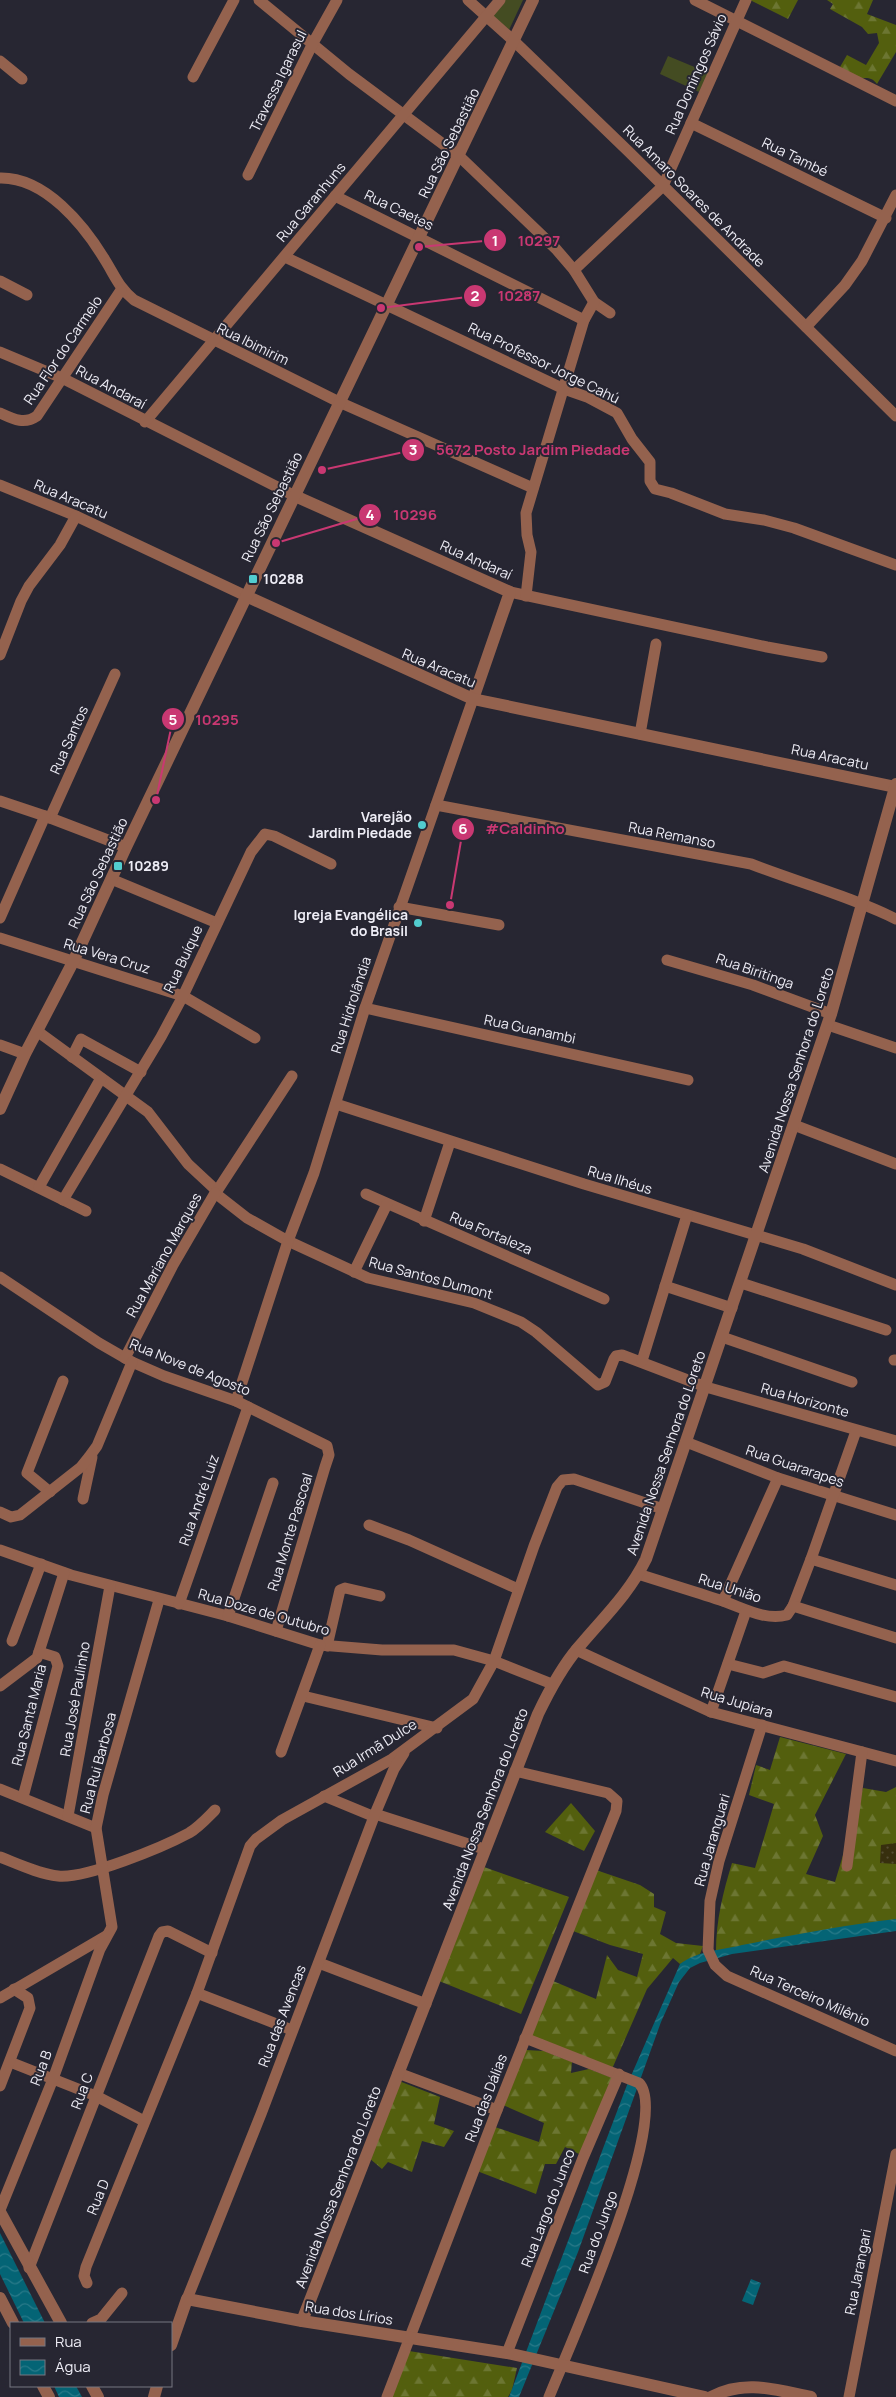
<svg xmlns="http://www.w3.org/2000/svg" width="896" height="2397" viewBox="0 0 896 2397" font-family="Manrope,sans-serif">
<defs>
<pattern id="forest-firs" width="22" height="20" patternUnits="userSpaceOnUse" patternTransform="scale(1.25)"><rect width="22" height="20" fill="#535f0e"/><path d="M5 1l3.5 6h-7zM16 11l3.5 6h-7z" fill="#6c7632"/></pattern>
<pattern id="sand-dots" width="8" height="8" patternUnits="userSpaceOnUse" patternTransform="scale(1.25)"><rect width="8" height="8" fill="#372f0e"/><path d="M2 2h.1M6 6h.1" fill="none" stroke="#544d32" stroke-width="1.8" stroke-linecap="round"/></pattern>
<pattern id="water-waves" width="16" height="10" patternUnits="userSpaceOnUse" patternTransform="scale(1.25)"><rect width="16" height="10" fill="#046475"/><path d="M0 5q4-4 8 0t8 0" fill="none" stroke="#297a89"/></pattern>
</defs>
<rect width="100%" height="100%" fill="#272632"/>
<g fill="url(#forest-firs)">
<path d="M750 0H798L788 19Z"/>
<path d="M827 0H873L867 14 896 25V52L877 84C870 74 860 79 850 81L840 67 847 55 866 65 879 43 877 33 868 34 862 27 830 9 833 4Z"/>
<path d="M780 1737 846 1754 815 1815 823 1836 806 1874 835 1882 863 1788 886 1792 896 1787V1921L716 1951C716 1921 723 1892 732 1863L755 1868 774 1804 749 1795 756 1765 770 1770Z"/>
<path d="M571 1803 595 1831 584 1851 545 1832Z"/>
<path d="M484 1867 569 1897 521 2014 439 1981Z"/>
<path d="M596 1870 640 1885 654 1894V1907L666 1912 660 1934 676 1943 703 1946 700 1954 680 1964 673 1958 647 1989 612 2069 531 2036 553 1981 596 1999 607 1955 618 1970 637 1977 643 1954 610 1945 573 1931Z"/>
<path d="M526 2050 544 2051 572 2062 571 2073 589 2069 613 2078 581 2155 565 2147 556 2164H545L536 2194 477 2171 495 2127 539 2142 544 2123 503 2105Z"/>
<path d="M399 2081 440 2097 434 2124 454 2131 444 2147 422 2141 412 2172 388 2162 382 2169 369 2158Z"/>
<path d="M409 2351 517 2368 512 2390 508 2397H391Z"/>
</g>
<path fill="url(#sand-dots)" d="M896 1843V1864L880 1863 881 1845Z"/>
<g fill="#444c22">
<path d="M497 0H523L509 30 487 11Z"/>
<path d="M668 56 709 73 699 92 660 74Z"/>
</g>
<g fill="url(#water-waves)">
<path d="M896 1919V1931L732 1954 700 1963 690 1968 679 1982 661 2022 578 2252 519 2397H509L627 2085 680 1964C697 1951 722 1950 742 1945 793 1935 844 1925 896 1919Z"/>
<path d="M0 2233 45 2323H24L0 2274Z"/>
<path d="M751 2279 761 2283 753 2305 742 2301Z"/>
<path d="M54 2386H76L82 2397H59Z"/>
</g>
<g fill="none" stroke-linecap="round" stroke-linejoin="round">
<g stroke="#94624e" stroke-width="11">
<path d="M259 0 349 74 459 156 556 249 574 270 594 302 610 313"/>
<path d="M468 0 515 42 628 151 896 416"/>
<path d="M695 0 896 101"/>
<path d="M0 61 22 79"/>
<path d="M193 77 234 0"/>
<path d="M691 123 886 218"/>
<path d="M248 175 313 43 337 0"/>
<path d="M0 178C45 177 84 225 105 260 115 276 119 288 134 300L339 402 533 488"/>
<path d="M335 196 584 320"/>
<path d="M285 257 564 389 587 397 617 413 632 439 650 462V481L655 489 671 493 725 514 764 520 794 528 896 565"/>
<path d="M574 270 663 186 746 0"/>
<path d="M0 281 27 295"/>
<path d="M806 327 845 285 862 261 896 195"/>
<path d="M0 352 62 378 295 496"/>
<path d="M0 413C13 419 24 425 37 416L121 290"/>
<path d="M145 422 500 0"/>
<path d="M0 485 76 516 246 596"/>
<path d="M510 592 767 647 822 657"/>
<path d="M526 596 531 552 527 535 526 513 584 320 594 302"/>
<path d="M0 655 21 601 29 586 60 545 76 516"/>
<path d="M640 734 656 644"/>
<path d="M0 801 45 816 126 847"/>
<path d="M436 805 751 864C800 883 849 896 896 919"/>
<path d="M50 818 115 674"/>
<path d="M111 879 217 923"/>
<path d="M399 907 499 925"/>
<path d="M0 918 45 816"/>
<path d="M0 938 183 996 255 1038"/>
<path d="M667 960 753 985 831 1014"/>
<path d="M365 1008 688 1080"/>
<path d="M828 1025 896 1048"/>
<path d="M37 1031 148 1112 188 1164 217 1191 215 1193 247 1218 288 1241 368 1278 474 1303 521 1322 536 1332 598 1385 605 1382 614 1359 616 1356 622 1355 706 1387 896 1441"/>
<path d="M0 1045 25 1054"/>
<path d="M72 1057 81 1039 141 1072"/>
<path d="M336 1104 584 1184 803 1249 896 1285"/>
<path d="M794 1125 896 1164"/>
<path d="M0 1169 86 1211"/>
<path d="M39 1187 101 1078"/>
<path d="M217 1191 292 1076"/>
<path d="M366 1194 604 1299"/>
<path d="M63 1200 161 1037 183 996 251 852 265 834 274 836 331 864"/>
<path d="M424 1221 450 1142"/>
<path d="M354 1272 387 1204"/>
<path d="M0 1277 99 1343 132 1362 164 1376 236 1401 327 1446 329 1455 325 1467 276 1631"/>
<path d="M741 1283 886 1330"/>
<path d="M665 1286 732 1308"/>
<path d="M722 1337 852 1382"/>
<path d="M125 1358 173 1265 215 1193"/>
<path d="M894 1360H896"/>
<path d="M642 1361 687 1215"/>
<path d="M236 1401 288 1241 314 1173 365 1008 473 699"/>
<path d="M686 1442 778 1478 896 1515"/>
<path d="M50 1492 27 1473 63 1381"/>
<path d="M83 1499 92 1457"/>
<path d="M0 1512 11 1517 20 1515 81 1467 89 1457 97 1446 132 1362"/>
<path d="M369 1525 409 1540 518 1589"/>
<path d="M0 1550 71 1575 228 1616 320 1645 382 1650H454L494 1661 552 1684"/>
<path d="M811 1559 896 1585"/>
<path d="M638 1574C666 1583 693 1591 720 1600 742 1607 764 1621 787 1615L793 1606 811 1559 856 1431"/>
<path d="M723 1601 778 1478"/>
<path d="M179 1604 248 1407"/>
<path d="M793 1606 896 1638"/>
<path d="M228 1616 273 1483"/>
<path d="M12 1641 41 1564"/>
<path d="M327 1646 340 1590 345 1588 380 1596"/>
<path d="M576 1650 711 1712 896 1761"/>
<path d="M728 1664 763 1673 784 1666 896 1697"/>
<path d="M0 1686 37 1658 64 1573"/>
<path d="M303 1696 437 1728"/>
<path d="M711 1712 746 1611"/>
<path d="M762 1725 719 1861 710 1901 708 1950 715 1965 727 1976 896 2051"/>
<path d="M281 1752 320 1645"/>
<path d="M0 1789 96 1828"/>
<path d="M324 1796 370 1815 375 1816V1814L484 1849"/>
<path d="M23 1797 58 1666 55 1657 39 1652"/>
<path d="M68 1816 110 1586"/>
<path d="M0 1857C18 1864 39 1874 58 1876 86 1879 163 1847 189 1833 199 1827 207 1818 215 1810"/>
<path d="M847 1866 862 1752"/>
<path d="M319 1963 426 2004"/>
<path d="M197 1993 292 2030"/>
<path d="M0 1998 106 1936"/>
<path d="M525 2038 639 2083C673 2117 568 2349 549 2397"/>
<path d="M10 2062 96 2096 144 2121"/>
<path d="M398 2073 497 2110"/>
<path d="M0 2086 30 2008 28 1998 14 1989"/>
<path d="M0 2210 53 2079 100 1949 112 1927 96 1828 103 1795 159 1600"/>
<path d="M29 2268 159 1936 162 1932 168 1931 212 1953"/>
<path d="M87 2283 84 2276 86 2267 197 1993 250 1846 256 1839 282 1820 392 1759 473 1699 494 1661 534 1546 557 1487 563 1480 574 1479 663 1509"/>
<path d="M187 2299 261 2114 375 1814 394 1769 404 1753"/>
<path d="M92 2323 101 2319 122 2293"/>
<path d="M507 2353 583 2158 619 2074"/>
<path d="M387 2397 497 2110 616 1811 617 1801 608 1793 515 1771"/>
<path d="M849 2397 896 2154"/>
</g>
<g stroke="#94624e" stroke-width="12">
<path d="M295 496 510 592 473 699"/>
<path d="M246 596 473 699 895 787"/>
<path d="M0 1109 25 1054 73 962 126 847 533 0"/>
<path d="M0 2212 61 2323"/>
<path d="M0 2298 13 2323"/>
<path d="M302 2321 538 1714C549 1691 561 1668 578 1648 602 1619 629 1594 646 1559L831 1014 896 784"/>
<path d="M171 2345 187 2299 302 2321 507 2353 705 2397"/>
<path d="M43 2386 49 2397"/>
<path d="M92 2386 98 2397"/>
<path d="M154 2397 157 2386"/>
<path d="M711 2397C745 2379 776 2390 811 2397"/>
</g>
</g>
<g fill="#52cdcf" stroke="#272632" stroke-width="2">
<rect x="248" y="574" width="10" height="10" rx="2.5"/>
<circle cx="422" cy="825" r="5"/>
<rect x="113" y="861" width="10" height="10" rx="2.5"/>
<circle cx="418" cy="923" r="5"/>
</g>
<g text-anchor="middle" stroke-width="4" stroke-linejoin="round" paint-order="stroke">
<g font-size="14" fill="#eeedf6" stroke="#272632">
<text transform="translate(696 74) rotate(-66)" y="5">Rua Domingos Sávio</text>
<text transform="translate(278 81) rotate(-64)" y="5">Travessa Igarasul</text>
<text transform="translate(449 143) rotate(-64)" y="5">Rua São Sebastião</text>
<text transform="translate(795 157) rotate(26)" y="5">Rua També</text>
<text transform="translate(694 196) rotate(45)" y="5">Rua Amaro Soares de Andrade</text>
<text transform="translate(311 202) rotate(-50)" y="5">Rua Garanhuns</text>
<text transform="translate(399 210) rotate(26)" y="5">Rua Caetes</text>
<text transform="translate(253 344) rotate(26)" y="5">Rua Ibimirim</text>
<text transform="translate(63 350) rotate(-56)" y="5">Rua Flor do Carmelo</text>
<text transform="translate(544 363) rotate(26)" y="5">Rua Professor Jorge Cahú</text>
<text transform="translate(111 387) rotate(28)" y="5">Rua Andaraí</text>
<text transform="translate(71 499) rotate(23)" y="5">Rua Aracatu</text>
<text transform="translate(272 507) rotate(-64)" y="5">Rua São Sebastião</text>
<text transform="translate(476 560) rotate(24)" y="5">Rua Andaraí</text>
<text transform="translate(439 668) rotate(23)" y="5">Rua Aracatu</text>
<text transform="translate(69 740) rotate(-66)" y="5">Rua Santos</text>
<text transform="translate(830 757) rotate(12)" y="5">Rua Aracatu</text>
<text transform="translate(672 835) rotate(11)" y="5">Rua Remanso</text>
<text transform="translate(98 873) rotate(-65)" y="5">Rua São Sebastião</text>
<text transform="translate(107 956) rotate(17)" y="5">Rua Vera Cruz</text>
<text transform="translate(183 959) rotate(-65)" y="5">Rua Buíque</text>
<text transform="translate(755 971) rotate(19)" y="5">Rua Biritinga</text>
<text transform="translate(351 1005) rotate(-72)" y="5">Rua Hidrolândia</text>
<text transform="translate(530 1029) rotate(12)" y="5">Rua Guanambi</text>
<text transform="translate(796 1070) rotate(-72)" y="5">Avenida Nossa Senhora do Loreto</text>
<text transform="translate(620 1180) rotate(17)" y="5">Rua Ilhéus</text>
<text transform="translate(491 1233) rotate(23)" y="5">Rua Fortaleza</text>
<text transform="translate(164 1255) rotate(-61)" y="5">Rua Mariano Marques</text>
<text transform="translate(431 1278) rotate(15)" y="5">Rua Santos Dumont</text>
<text transform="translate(190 1367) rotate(22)" y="5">Rua Nove de Agosto</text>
<text transform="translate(805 1400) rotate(16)" y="5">Rua Horizonte</text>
<text transform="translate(666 1453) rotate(-71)" y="5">Avenida Nossa Senhora do Loreto</text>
<text transform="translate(795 1466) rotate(19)" y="5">Rua Guararapes</text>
<text transform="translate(199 1500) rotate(-71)" y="5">Rua André Luiz</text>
<text transform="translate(290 1532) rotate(-73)" y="5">Rua Monte Pascoal</text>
<text transform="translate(730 1588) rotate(18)" y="5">Rua União</text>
<text transform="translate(264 1612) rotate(16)" y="5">Rua Doze de Outubro</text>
<text transform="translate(75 1699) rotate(-80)" y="5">Rua José Paulinho</text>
<text transform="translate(737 1702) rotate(17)" y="5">Rua Jupiara</text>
<text transform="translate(29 1715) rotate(-76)" y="5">Rua Santa Maria</text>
<text transform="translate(375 1748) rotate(-32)" y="5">Rua Irmã Dulce</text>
<text transform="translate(98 1763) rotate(-75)" y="5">Rua Rui Barbosa</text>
<text transform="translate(485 1809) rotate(-69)" y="5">Avenida Nossa Senhora do Loreto</text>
<text transform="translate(712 1840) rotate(-74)" y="5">Rua Jaranguari</text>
<text transform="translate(810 1996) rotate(24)" y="5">Rua Terceiro Milênio</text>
<text transform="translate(282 2016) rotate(-69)" y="5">Rua das Avencas</text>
<text transform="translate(41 2068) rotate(-69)" y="5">Rua B</text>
<text transform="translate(82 2091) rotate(-69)" y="5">Rua C</text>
<text transform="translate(486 2098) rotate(-69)" y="5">Rua das Dálias</text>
<text transform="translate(338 2187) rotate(-69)" y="5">Avenida Nossa Senhora do Loreto</text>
<text transform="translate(98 2197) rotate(-68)" y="5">Rua D</text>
<text transform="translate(548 2208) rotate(-69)" y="5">Rua Largo do Junco</text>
<text transform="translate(598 2232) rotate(-70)" y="5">Rua do Jungo</text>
<text transform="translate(858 2272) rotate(-79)" y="5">Rua Jarangari</text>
<text transform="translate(349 2313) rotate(9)" y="5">Rua dos Lírios</text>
</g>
<g font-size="14" font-weight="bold" fill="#eeedf6" stroke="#272632" text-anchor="start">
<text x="263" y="584">10288</text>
<text x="412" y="822" text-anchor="end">Varejão<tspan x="412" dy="16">Jardim Piedade</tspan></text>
<text x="128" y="871">10289</text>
<text x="408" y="920" text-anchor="end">Igreja Evangélica<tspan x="408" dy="16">do Brasil</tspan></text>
</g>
</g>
<path fill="none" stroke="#c93872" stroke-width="2" d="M419 247L495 240M381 308L475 296M322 470L413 450M276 543L370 515M156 800L173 719M450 905L463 829"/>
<g fill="#c93872" stroke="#272632" stroke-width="2">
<circle cx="419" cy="247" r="5"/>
<circle cx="381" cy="308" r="5"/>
<circle cx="322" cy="470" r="5"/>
<circle cx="276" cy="543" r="5"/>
<circle cx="156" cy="800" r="5"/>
<circle cx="450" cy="905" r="5"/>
<circle cx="495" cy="240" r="12"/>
<circle cx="475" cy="296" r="12"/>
<circle cx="413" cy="450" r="12"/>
<circle cx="370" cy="515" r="12"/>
<circle cx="173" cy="719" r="12"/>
<circle cx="463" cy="829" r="12"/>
</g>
<g font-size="15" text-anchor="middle" font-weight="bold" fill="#fff">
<text x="495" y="246">1</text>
<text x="475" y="301">2</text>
<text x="413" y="455">3</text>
<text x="370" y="520">4</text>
<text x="173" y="725">5</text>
<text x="463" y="834">6</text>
</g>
<g font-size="15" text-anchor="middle" font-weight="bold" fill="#c93872" stroke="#272632" stroke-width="4" stroke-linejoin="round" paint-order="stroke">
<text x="539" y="246">10297</text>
<text x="519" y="301">10287</text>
<text x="533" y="455">5672 Posto Jardim Piedade</text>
<text x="415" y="520">10296</text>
<text x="217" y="725">10295</text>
<text x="525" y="834">#Caldinho</text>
</g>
<rect x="10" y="2322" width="162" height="65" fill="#272632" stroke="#777680"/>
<rect x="20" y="2338" width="25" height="8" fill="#94624e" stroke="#777680"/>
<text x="55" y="2347" font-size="15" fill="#eeedf6">Rua</text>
<rect x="20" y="2360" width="25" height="15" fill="url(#water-waves)" stroke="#777680"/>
<text x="55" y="2372" font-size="15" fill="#eeedf6">Água</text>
</svg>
